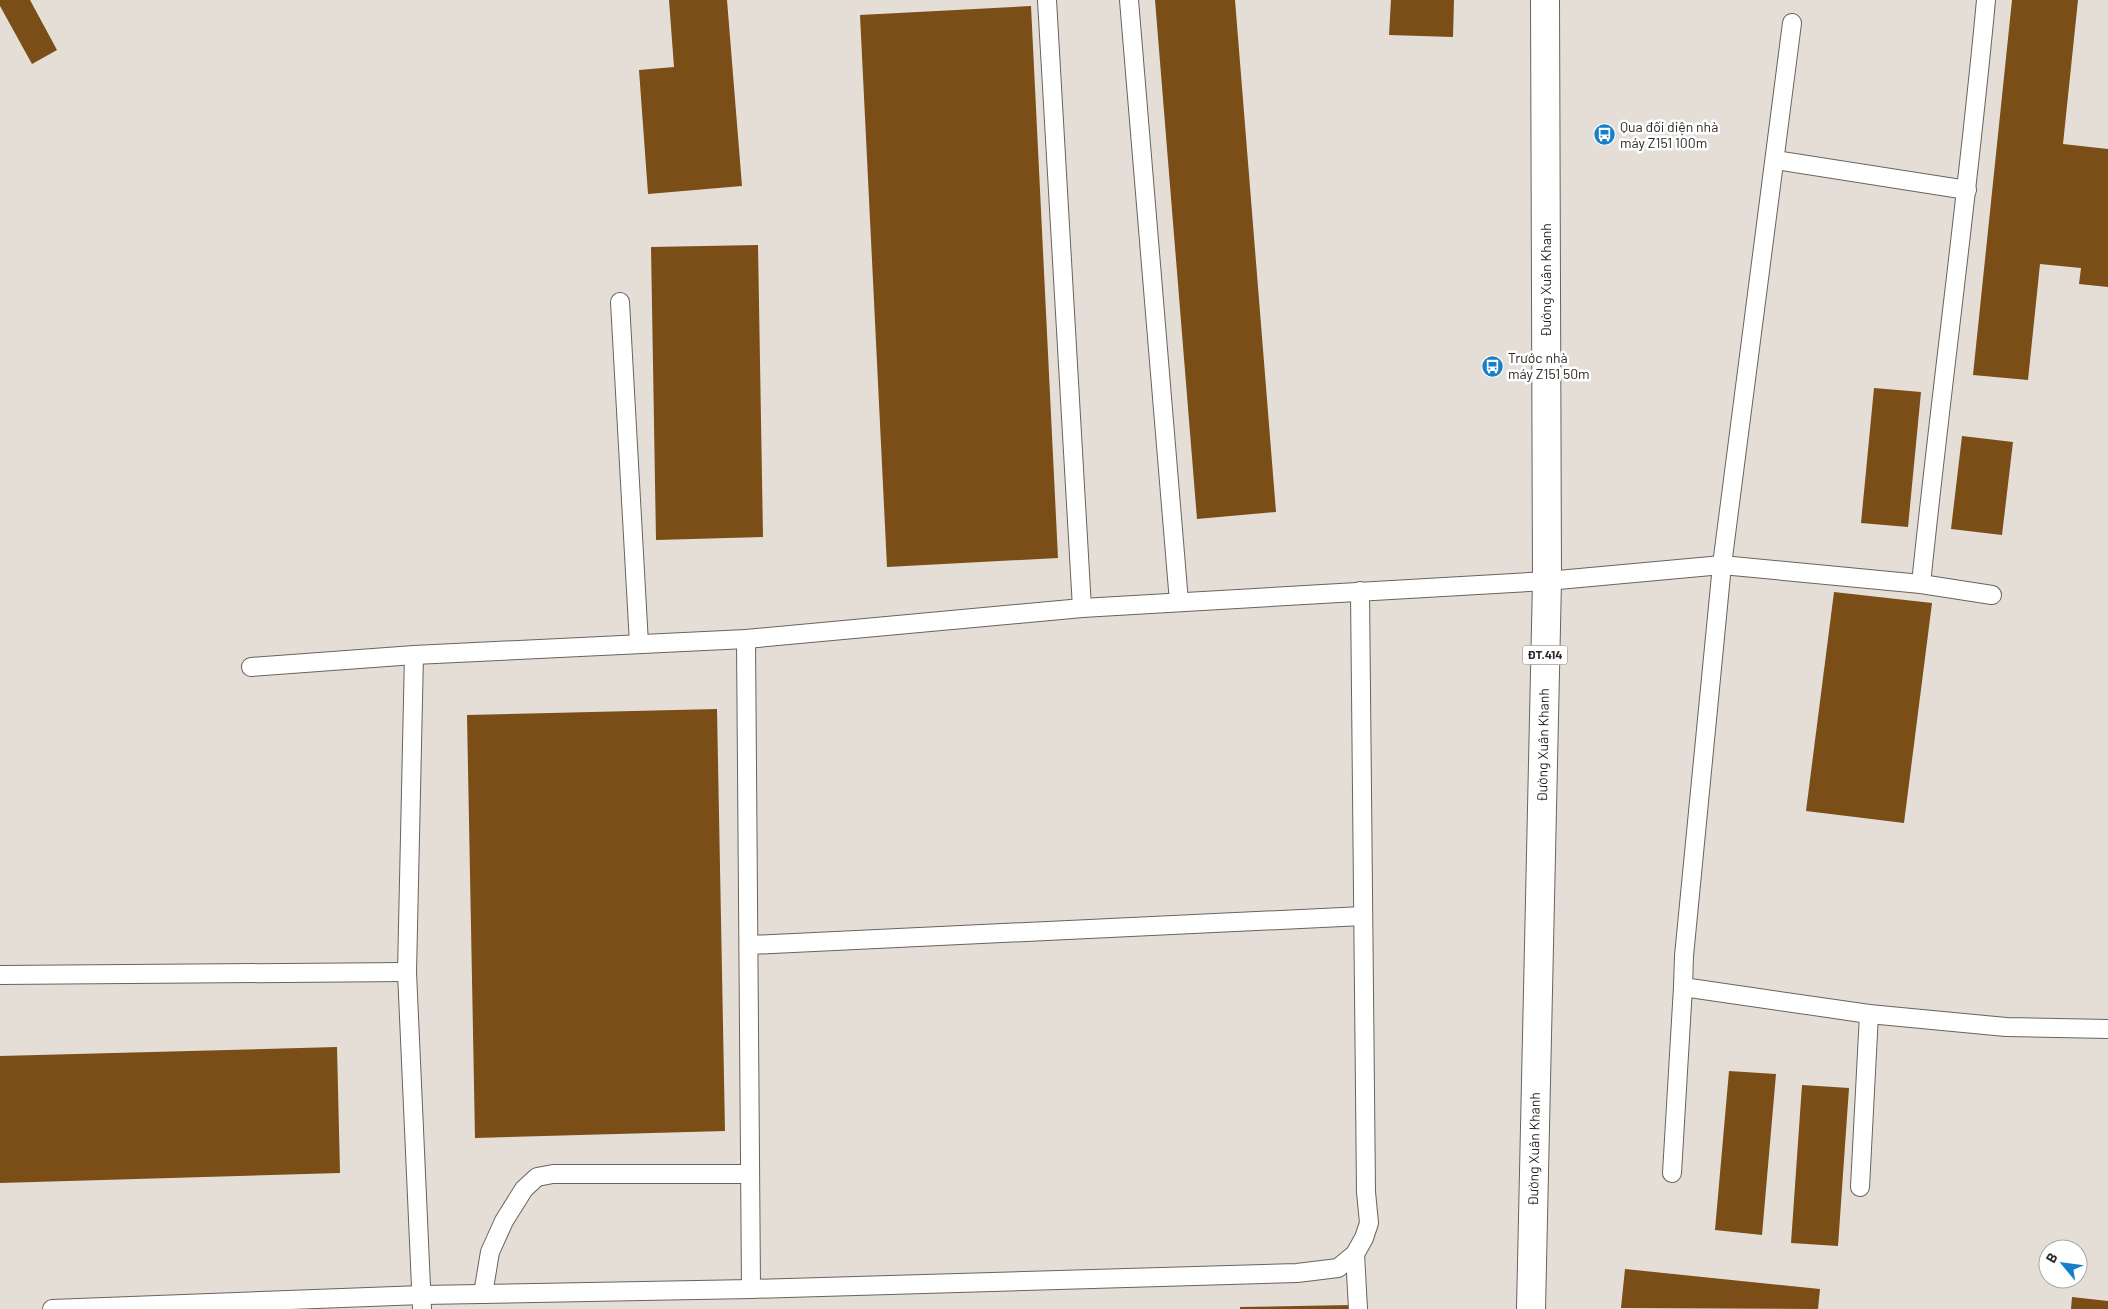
<svg xmlns="http://www.w3.org/2000/svg" width="2108" height="1309" viewBox="0 0 2108 1309" font-family="Barlow,sans-serif">
<rect width="100%" height="100%" fill="#e5ded7"/>
<g fill="#7a4e16">
<path d="M0 0H30L57 50 32 64 0 6Z"/>
<path d="M669 0H727L742 186 648 194 639 70 674 67Z"/>
<path d="M1155 0H1235L1276 512 1197 519Z"/>
<path d="M1391 0H1454L1453 37 1389 35Z"/>
<path d="M2012 0H2078L2063 144 2108 149V287L2079 284 2081 268 2040 264 2028 380 1973 375Z"/>
<path d="M1031 6 1058 558 887 567 860 15Z"/>
<path d="M758 245 763 537 656 540 651 247Z"/>
<path d="M1874 388 1921 392 1908 527 1861 523Z"/>
<path d="M1962 436 2013 442 2002 535 1951 529Z"/>
<path d="M1834 592 1932 603 1904 823 1806 811Z"/>
<path d="M717 709 725 1131 475 1138 467 715Z"/>
<path d="M337 1047 340 1173 0 1183V1056Z"/>
<path d="M1729 1071 1776 1074 1762 1235 1715 1230Z"/>
<path d="M1802 1085 1849 1088 1838 1246 1791 1243Z"/>
<path d="M1625 1269 1820 1289 1818 1309 1621 1308Z"/>
<path d="M2072 1297 2108 1301V1309H2071Z"/>
<path d="M1351 1305 1352 1309H1240V1307Z"/>
</g>
<g fill="none" stroke-linecap="round" stroke-linejoin="round">
<defs>
<g id="service">
<path d="M1047 0 1082 608"/>
<path d="M1129 0 1179 602"/>
<path d="M1792 23 1722 565 1684 956 1683 987 1869 1014 2006 1027 2108 1029"/>
<path d="M1775 160 1967 190"/>
<path d="M620 302 639 644"/>
<path d="M1921 584C1941 389 1968 195 1986 0"/>
<path d="M746 639 751 1289"/>
<path d="M414 655 407 972 422 1309"/>
<path d="M251 667 414 655 746 639 1082 608 1547 581 1722 565 1921 584 1992 595"/>
<path d="M750 945 1363 916"/>
<path d="M0 975 407 972"/>
<path d="M1672 1173 1683 987"/>
<path d="M1860 1187 1869 1014"/>
<path d="M1355 1254 1358 1309"/>
<path d="M483 1294 490 1252 504 1221 524 1189 537 1177 553 1174H749"/>
<path d="M52 1309 422 1295 751 1289 1297 1273 1338 1268 1355 1254 1364 1238 1369 1223 1366 1192 1360 591"/>
</g>
<path id="primary" d="M1531 1309 1547 581 1545 0"/>
</defs>
<use href="#service" stroke="#6a635d" stroke-width="20"/>
<use href="#primary" stroke="#6a635d" stroke-width="30"/>
<use href="#service" stroke="#fff" stroke-width="18"/>
<use href="#primary" stroke="#fff" stroke-width="28"/>
</g>
<defs>
<symbol id="bus-disc" viewBox="-11 -11 22 22"><circle r="9.5" fill="#177ec9" stroke="#fff"/><path d="M-5-6H5V4H4V6H2V4H-2V6H-4V4H-5ZM-3.5-4V0h7V-4ZM-3.5 1.2v1.5H-2V1.2ZM2 1.2v1.5H3.5V1.2Z" fill="#fff"/></symbol>
</defs>
<g fill-rule="evenodd">
<use href="#bus-disc" x="1592" y="122" width="25" height="25"/>
<use href="#bus-disc" x="1480" y="354" width="25" height="25"/>
</g>
<g text-anchor="middle" stroke-width="5" stroke-linejoin="round" paint-order="stroke">
<rect fill="#fff" stroke="#6b6866" stroke-width="1" x="1522.5" y="645.5" width="45" height="19" rx="4"/>
<g font-size="12" font-weight="bold" fill="#2b2825">
<text x="1545" y="659">ĐT.414</text>
</g>
<g font-size="14" fill="#2b2825" stroke="#fff" text-anchor="start">
<text x="1620" y="132">Qua đối diện nhà<tspan x="1620" dy="16">máy Z151 100m</tspan></text>
<text x="1508" y="363">Trước nhà<tspan x="1508" dy="16">máy Z151 50m</tspan></text>
</g>
<g font-size="14" fill="#2b2825" stroke="#fff">
<text transform="translate(1546 280) rotate(-90)" y="5">Đường Xuân Khanh</text>
<text transform="translate(1543 745) rotate(-89)" y="5">Đường Xuân Khanh</text>
<text transform="translate(1534 1149) rotate(-89)" y="5">Đường Xuân Khanh</text>
</g>
</g>
<g transform="translate(2063 1264) rotate(299)"><circle r="24" fill="#ffffff" stroke="#aaa9a8"/>
<path d="M0-4L9 19L0 12L-9 19Z" fill="#177ec9"/>
<text y="-8" font-size="14" font-weight="bold" text-anchor="middle" fill="#2b2825">B</text>
</g>
</svg>
